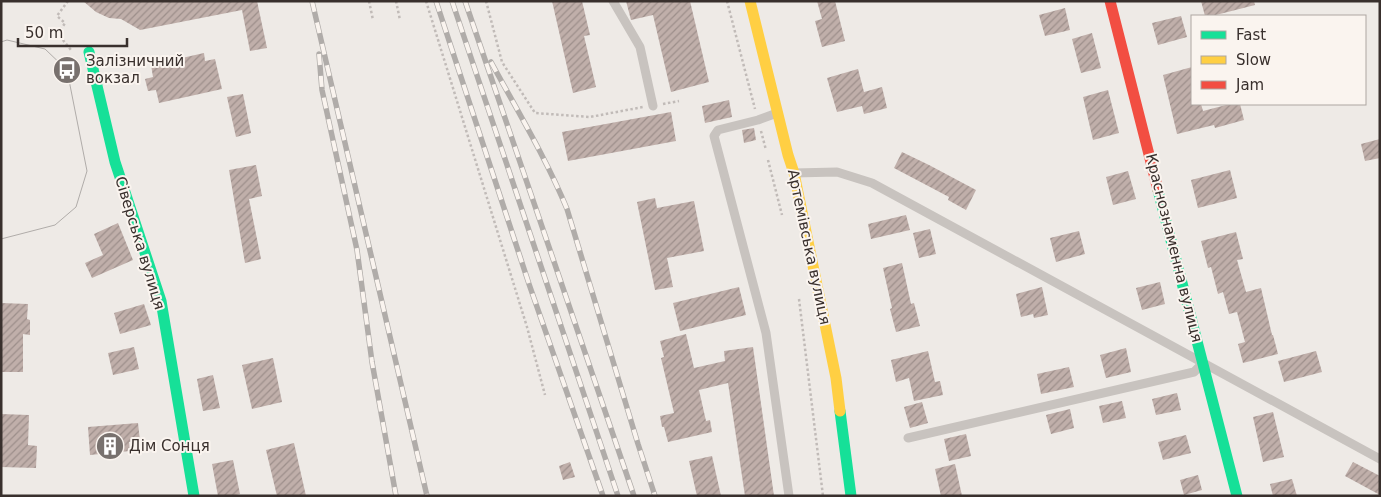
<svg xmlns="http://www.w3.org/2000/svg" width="1381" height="497" viewBox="0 0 1381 497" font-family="'DejaVu Sans',sans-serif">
<defs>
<pattern id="building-hatch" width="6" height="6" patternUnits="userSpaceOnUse" patternTransform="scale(1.25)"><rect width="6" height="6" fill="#c0afaa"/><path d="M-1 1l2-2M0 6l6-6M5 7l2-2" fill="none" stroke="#9d8f8b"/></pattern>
</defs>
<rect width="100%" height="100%" fill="#eeeae6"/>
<g fill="url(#building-hatch)">
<path d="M83 1H257L267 48 250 51 242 10 140 30 121 19 109 18 96 12Z"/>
<path d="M552 1H582L590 35 584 36 596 87 573 93Z"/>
<path d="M626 1H690L709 82 671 92 653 15 631 20Z"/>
<path d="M817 1H835L845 41 822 47 815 21 822 19Z"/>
<path d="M1201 1H1254L1255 5 1212 16H1205Z"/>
<path d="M1065 8 1070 30 1045 36 1039 15Z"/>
<path d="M1181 16 1187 37 1158 45 1152 23Z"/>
<path d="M1092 33 1101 68 1081 73 1072 39Z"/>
<path d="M204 53 205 61 215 59 222 89 159 103 156 90 148 91 145 79 153 77 151 65Z"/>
<path d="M1192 67V104H1201L1203 111 1230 104H1240L1244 120 1215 128 1214 125 1177 134 1163 75Z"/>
<path d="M858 69 864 92 882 87 887 108 864 114 862 106 837 112 827 78Z"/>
<path d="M1108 90 1119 133 1093 140 1083 97Z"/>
<path d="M243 94 251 133 236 137 227 97Z"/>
<path d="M729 100 732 117 705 123 702 106Z"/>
<path d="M671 112 676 141 568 161 562 132Z"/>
<path d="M754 128 756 140 744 143 742 130Z"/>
<path d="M1380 139V158L1365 161 1361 144Z"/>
<path d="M902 152 929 165 976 190 966 210 948 200 949 197 894 168Z"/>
<path d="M256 165 262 196 249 199 261 259 245 263 229 170Z"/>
<path d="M1230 170 1237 198 1198 208 1191 180Z"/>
<path d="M1128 171 1136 199 1113 205 1106 177Z"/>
<path d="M655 198 657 208 694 201 704 251 667 258 673 287 655 290 637 202Z"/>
<path d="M906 215 910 230 871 239 868 224Z"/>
<path d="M118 223 133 260 92 278 85 263 103 255 94 234Z"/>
<path d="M930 229 936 254 919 258 913 233Z"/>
<path d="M1079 231 1085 254 1056 262 1050 238Z"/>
<path d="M1236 232 1243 259 1237 260 1246 292 1261 288 1272 335H1273L1278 354 1243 363 1238 344 1245 342 1237 312 1229 314 1223 292 1218 294 1211 267 1208 268 1201 241Z"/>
<path d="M902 263 911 304 914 303 920 326 896 332 890 309 892 308 883 268Z"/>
<path d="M1160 282 1165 304 1142 310 1136 288Z"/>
<path d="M739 287 746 315 680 331 673 303Z"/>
<path d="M1042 287 1048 315 1034 318 1033 314 1021 317 1016 294Z"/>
<path d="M1 303 28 304 27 319 30 320V335L23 334V372H1Z"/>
<path d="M144 304 151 325 120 334 114 313Z"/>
<path d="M686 334 694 368 725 361 724 351 753 347 774 496H745L728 383 699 390 706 421 710 420 712 432 668 442 664 427H662L660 416 674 413 661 358 664 357 660 341Z"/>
<path d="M134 347 139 369 113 375 108 353Z"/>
<path d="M1126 348 1131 372 1106 378 1100 355Z"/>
<path d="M928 351 935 382 940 381 943 395 914 401 909 378 896 382 891 360Z"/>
<path d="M1316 351 1322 372 1284 382 1278 361Z"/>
<path d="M273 358 282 402 252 409 242 365Z"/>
<path d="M1069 367 1074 387 1041 394 1037 374Z"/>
<path d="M213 375 220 408 203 411 197 379Z"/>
<path d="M1177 393 1181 410 1156 415 1152 399Z"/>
<path d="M1122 401 1126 418 1103 423 1099 406Z"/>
<path d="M922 402 928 423 910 428 904 407Z"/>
<path d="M1070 409 1074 428 1051 434 1046 415Z"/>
<path d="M1273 412 1284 457 1263 462 1253 417Z"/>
<path d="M1 414 29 415 28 445 37 446 36 468 1 467Z"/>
<path d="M138 423 140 441 129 442 130 451 90 455 88 427Z"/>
<path d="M966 434 971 456 949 461 944 439Z"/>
<path d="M1186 435 1191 453 1163 460 1158 442Z"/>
<path d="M294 443 306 496H277L266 450Z"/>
<path d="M712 456 721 496H697L689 461Z"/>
<path d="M233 460 240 494 232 496H218L212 464Z"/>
<path d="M570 462 575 477 563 480 559 466Z"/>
<path d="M1353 462 1380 476V495L1345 476Z"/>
<path d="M955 464 962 496H941L935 469Z"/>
<path d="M1198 475 1202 490 1184 495 1180 480Z"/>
<path d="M1292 479 1297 496H1273L1270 484Z"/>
</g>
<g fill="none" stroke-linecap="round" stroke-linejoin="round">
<g stroke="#c1bbb8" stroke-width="2.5" stroke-dasharray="2.5 2.5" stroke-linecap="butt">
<path d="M68 1 57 16 65 23 58 34 71 50"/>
<path d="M369 1 373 20"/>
<path d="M396 1 400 20"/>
<path d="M426 1 527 327 545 395"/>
<path d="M486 1 502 62 535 113 590 117 643 107"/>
<path d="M727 1 755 109"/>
<path d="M663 104 679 101"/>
<path d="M761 131 766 150"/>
<path d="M768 160 782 215"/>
<path d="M799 299 823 496"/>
</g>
<g stroke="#c8c3bf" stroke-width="9">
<path d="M613 1 640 47 653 106"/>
<path d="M777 113 758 120 718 130 714 136 766 333 789 496"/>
<path d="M794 173 837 172 872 183 1380 459"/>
<path d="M908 438 1194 372 1201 365"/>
</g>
<g stroke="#16e098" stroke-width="11">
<path d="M89 52 115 162 161 301 194 496"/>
<path d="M1158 190 1237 496"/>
<path d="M840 411 851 496"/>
</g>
<path stroke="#ffcf43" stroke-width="11" d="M750 1 788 155 794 173 836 378 840 411"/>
<path stroke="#f24e42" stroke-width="11" d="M1110 1 1158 190"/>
<path stroke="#b0aca9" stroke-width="1" d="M1 42 7 40 45 49 67 70 87 171 76 207 55 225 1 239"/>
<defs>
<g id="rail">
<path d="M312 1 427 496"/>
<path d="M436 1 529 284 603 496"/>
<path d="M452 1 618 496"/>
<path d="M465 1 634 496"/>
<path d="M319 54 322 90 357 250 372 362 396 496"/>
<path d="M491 62C517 110 546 158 567 209L638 444 655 496"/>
</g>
</defs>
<use href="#rail" stroke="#b0aca9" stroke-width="5.5"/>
<use href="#rail" stroke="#faf4ef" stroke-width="4" stroke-dasharray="11" stroke-linecap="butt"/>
</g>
<defs>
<symbol id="bus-disc" viewBox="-11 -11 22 22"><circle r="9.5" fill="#78716e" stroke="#faf4ef"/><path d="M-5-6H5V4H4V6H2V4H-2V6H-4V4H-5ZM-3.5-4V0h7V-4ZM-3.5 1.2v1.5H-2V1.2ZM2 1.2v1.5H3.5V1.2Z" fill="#fff"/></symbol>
<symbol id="building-disc" viewBox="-11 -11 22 22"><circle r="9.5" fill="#78716e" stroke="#faf4ef"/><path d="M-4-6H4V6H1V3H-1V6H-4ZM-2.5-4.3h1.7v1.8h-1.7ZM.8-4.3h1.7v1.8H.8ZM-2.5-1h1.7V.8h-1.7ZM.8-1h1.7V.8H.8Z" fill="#fff"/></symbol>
</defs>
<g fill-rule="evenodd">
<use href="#bus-disc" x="51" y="54" width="32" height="32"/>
<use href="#building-disc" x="94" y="430" width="32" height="32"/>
</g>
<g text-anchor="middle" stroke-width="4" stroke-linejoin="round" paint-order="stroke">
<g font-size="15" fill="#39302d" stroke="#faf4ef" text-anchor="start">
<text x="86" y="66">Залізничний<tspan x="86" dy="17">вокзал</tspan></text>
<text x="129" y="451">Дім Сонця</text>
</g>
<g font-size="15" fill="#39302d" stroke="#faf4ef">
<text transform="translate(140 243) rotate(73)" y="5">Сіверська вулиця</text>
<text transform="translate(809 247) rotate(78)" y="5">Артемівська вулиця</text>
<text transform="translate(1174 248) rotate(76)" y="5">Краснознаменна вулиця</text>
</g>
</g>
<rect width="1381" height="497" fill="none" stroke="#39302d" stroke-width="5"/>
<rect x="1191" y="15" width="175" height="90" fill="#faf4ef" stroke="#ada6a1"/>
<rect x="1201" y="31" width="25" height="8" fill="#16e098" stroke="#ada6a1"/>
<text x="1236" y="40" font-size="15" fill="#39302d">Fast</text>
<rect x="1201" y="56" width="25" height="8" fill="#ffcf43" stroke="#ada6a1"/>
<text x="1236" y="65" font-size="15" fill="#39302d">Slow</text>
<rect x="1201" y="81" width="25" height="8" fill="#f24e42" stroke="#ada6a1"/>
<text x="1236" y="90" font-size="15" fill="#39302d">Jam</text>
<path d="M18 38v8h109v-8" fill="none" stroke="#39302d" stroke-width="2.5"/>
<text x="25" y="38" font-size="15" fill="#39302d" stroke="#faf4ef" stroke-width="4" paint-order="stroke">50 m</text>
</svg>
